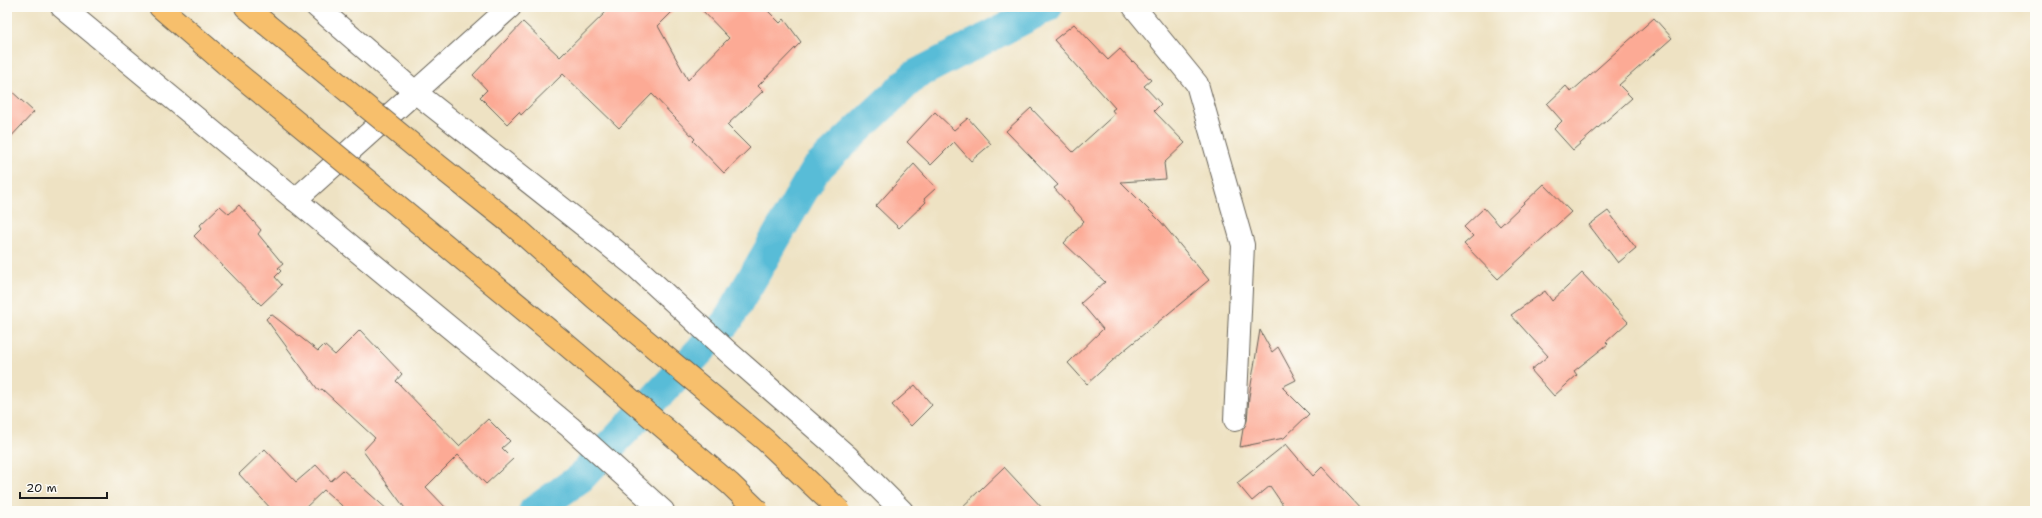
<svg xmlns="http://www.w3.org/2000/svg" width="2042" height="518" viewBox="0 0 2042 518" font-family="'Shantell Sans',sans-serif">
<rect width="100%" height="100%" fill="#fdfcf7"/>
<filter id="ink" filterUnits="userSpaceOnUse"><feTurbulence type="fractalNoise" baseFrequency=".025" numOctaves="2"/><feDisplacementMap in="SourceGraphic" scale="8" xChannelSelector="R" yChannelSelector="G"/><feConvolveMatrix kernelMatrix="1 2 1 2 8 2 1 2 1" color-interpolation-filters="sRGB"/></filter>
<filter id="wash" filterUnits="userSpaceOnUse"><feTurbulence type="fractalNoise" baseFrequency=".012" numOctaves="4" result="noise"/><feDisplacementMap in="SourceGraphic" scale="16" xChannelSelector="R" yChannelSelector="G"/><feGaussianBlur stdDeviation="0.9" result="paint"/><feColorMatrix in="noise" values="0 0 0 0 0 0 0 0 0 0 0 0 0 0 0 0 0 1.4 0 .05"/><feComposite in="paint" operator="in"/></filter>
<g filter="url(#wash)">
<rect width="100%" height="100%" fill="#eee2c3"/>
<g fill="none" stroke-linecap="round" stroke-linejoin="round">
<path stroke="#59bcd7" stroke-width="31" d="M534 511 580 478 727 322 815 170 915 75 1047 7"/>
</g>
<g id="blocks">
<g fill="#fcaa95">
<path d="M611 7H677L658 26 688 80 729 38 699 7H764L780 23 784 19 801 42 758 86 763 91 727 125 750 148 724 173 693 141 695 139 652 94 619 128 563 74 521 115 519 112 507 124 480 97 487 90 473 75 523 22 560 57Z"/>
<path d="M1654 18 1672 38 1619 85 1632 98 1573 150 1554 129 1562 121 1547 104 1566 86 1571 92Z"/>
<path d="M1074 24 1108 60 1120 49 1132 62 1133 61 1151 80 1144 86 1161 104 1154 111 1185 143 1164 163 1166 179 1121 182 1161 222 1209 280 1122 352 1087 384 1068 363 1103 329 1081 303 1105 282 1064 243 1084 221 1054 188 1058 185 1006 131 1031 108 1073 152 1115 114 1112 110 1115 108 1054 40Z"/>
<path d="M7 87 34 112 7 141Z"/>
<path d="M935 112 954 130 968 118 991 144 971 161 954 142 931 165 907 142Z"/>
<path d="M914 164 936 188 924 199 926 202 899 228 876 206Z"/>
<path d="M1544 184 1571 212 1498 279 1464 244 1473 236 1464 227 1484 208 1500 226Z"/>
<path d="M239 205 261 230 258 234 283 264 278 268 281 271 275 277 282 285 261 305 194 236 202 228 200 225 220 206 229 214Z"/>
<path d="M1608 211 1636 248 1618 263 1589 225Z"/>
<path d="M1582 273 1628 322 1606 342 1608 344 1574 371 1577 375 1554 396 1531 370 1548 356 1511 315 1545 291 1552 301Z"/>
<path d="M271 314 318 351 324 345 335 355 360 330 402 374 396 381 459 446 488 419 510 441 502 448 513 459 486 484 458 455 426 487 449 511H407L363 451 375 438 322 389 319 391 266 319Z"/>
<path d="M1260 330 1272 352 1278 347 1296 380 1282 387 1309 414 1284 438 1240 447 1243 429 1247 421 1249 397Z"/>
<path d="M915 385 932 405 911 426 892 405Z"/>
<path d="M1286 444 1313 476 1322 467 1363 511H1287L1270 486 1252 501 1237 483Z"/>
<path d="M265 449 296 482 316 465 331 481 343 470 389 511H348L324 490 302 511H273L239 474Z"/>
<path d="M1004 467 1045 511H958Z"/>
</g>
</g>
</g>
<g filter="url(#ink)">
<use href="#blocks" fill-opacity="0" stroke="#666156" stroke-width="1"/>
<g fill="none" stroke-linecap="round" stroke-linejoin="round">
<defs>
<g id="street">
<path d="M62 7 570 427 663 511"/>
<path d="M317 7 415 92 635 266 727 351 847 456 902 511"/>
<path d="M1134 7 1197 84 1243 245 1235 420"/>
<path d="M295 200 510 7"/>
</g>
<g id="highway">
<path d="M160 7 227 65"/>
<path d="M246 7 266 24"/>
</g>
</defs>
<use href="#street" stroke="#666156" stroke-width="24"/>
<use href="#highway" stroke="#666156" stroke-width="24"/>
<use href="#street" stroke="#fff" stroke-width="22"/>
<use href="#highway" stroke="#f7bf6c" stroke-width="22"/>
<defs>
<g id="highway-bridge">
<path d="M266 24 430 159 513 225 595 298 765 440 840 511"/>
<path d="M227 65 562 341 730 484 758 511"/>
</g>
</defs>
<use href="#highway-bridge" stroke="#666156" stroke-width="24" stroke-linecap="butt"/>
<use href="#highway-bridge" stroke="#f7bf6c" stroke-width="22"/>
</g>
</g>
<rect width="2042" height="518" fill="none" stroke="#fdfcf7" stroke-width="24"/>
<path d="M20 492v6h87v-6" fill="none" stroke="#1c1c1c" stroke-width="2"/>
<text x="26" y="492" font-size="12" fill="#1c1c1c" stroke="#fdfcf7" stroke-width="3" paint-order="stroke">20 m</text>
</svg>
